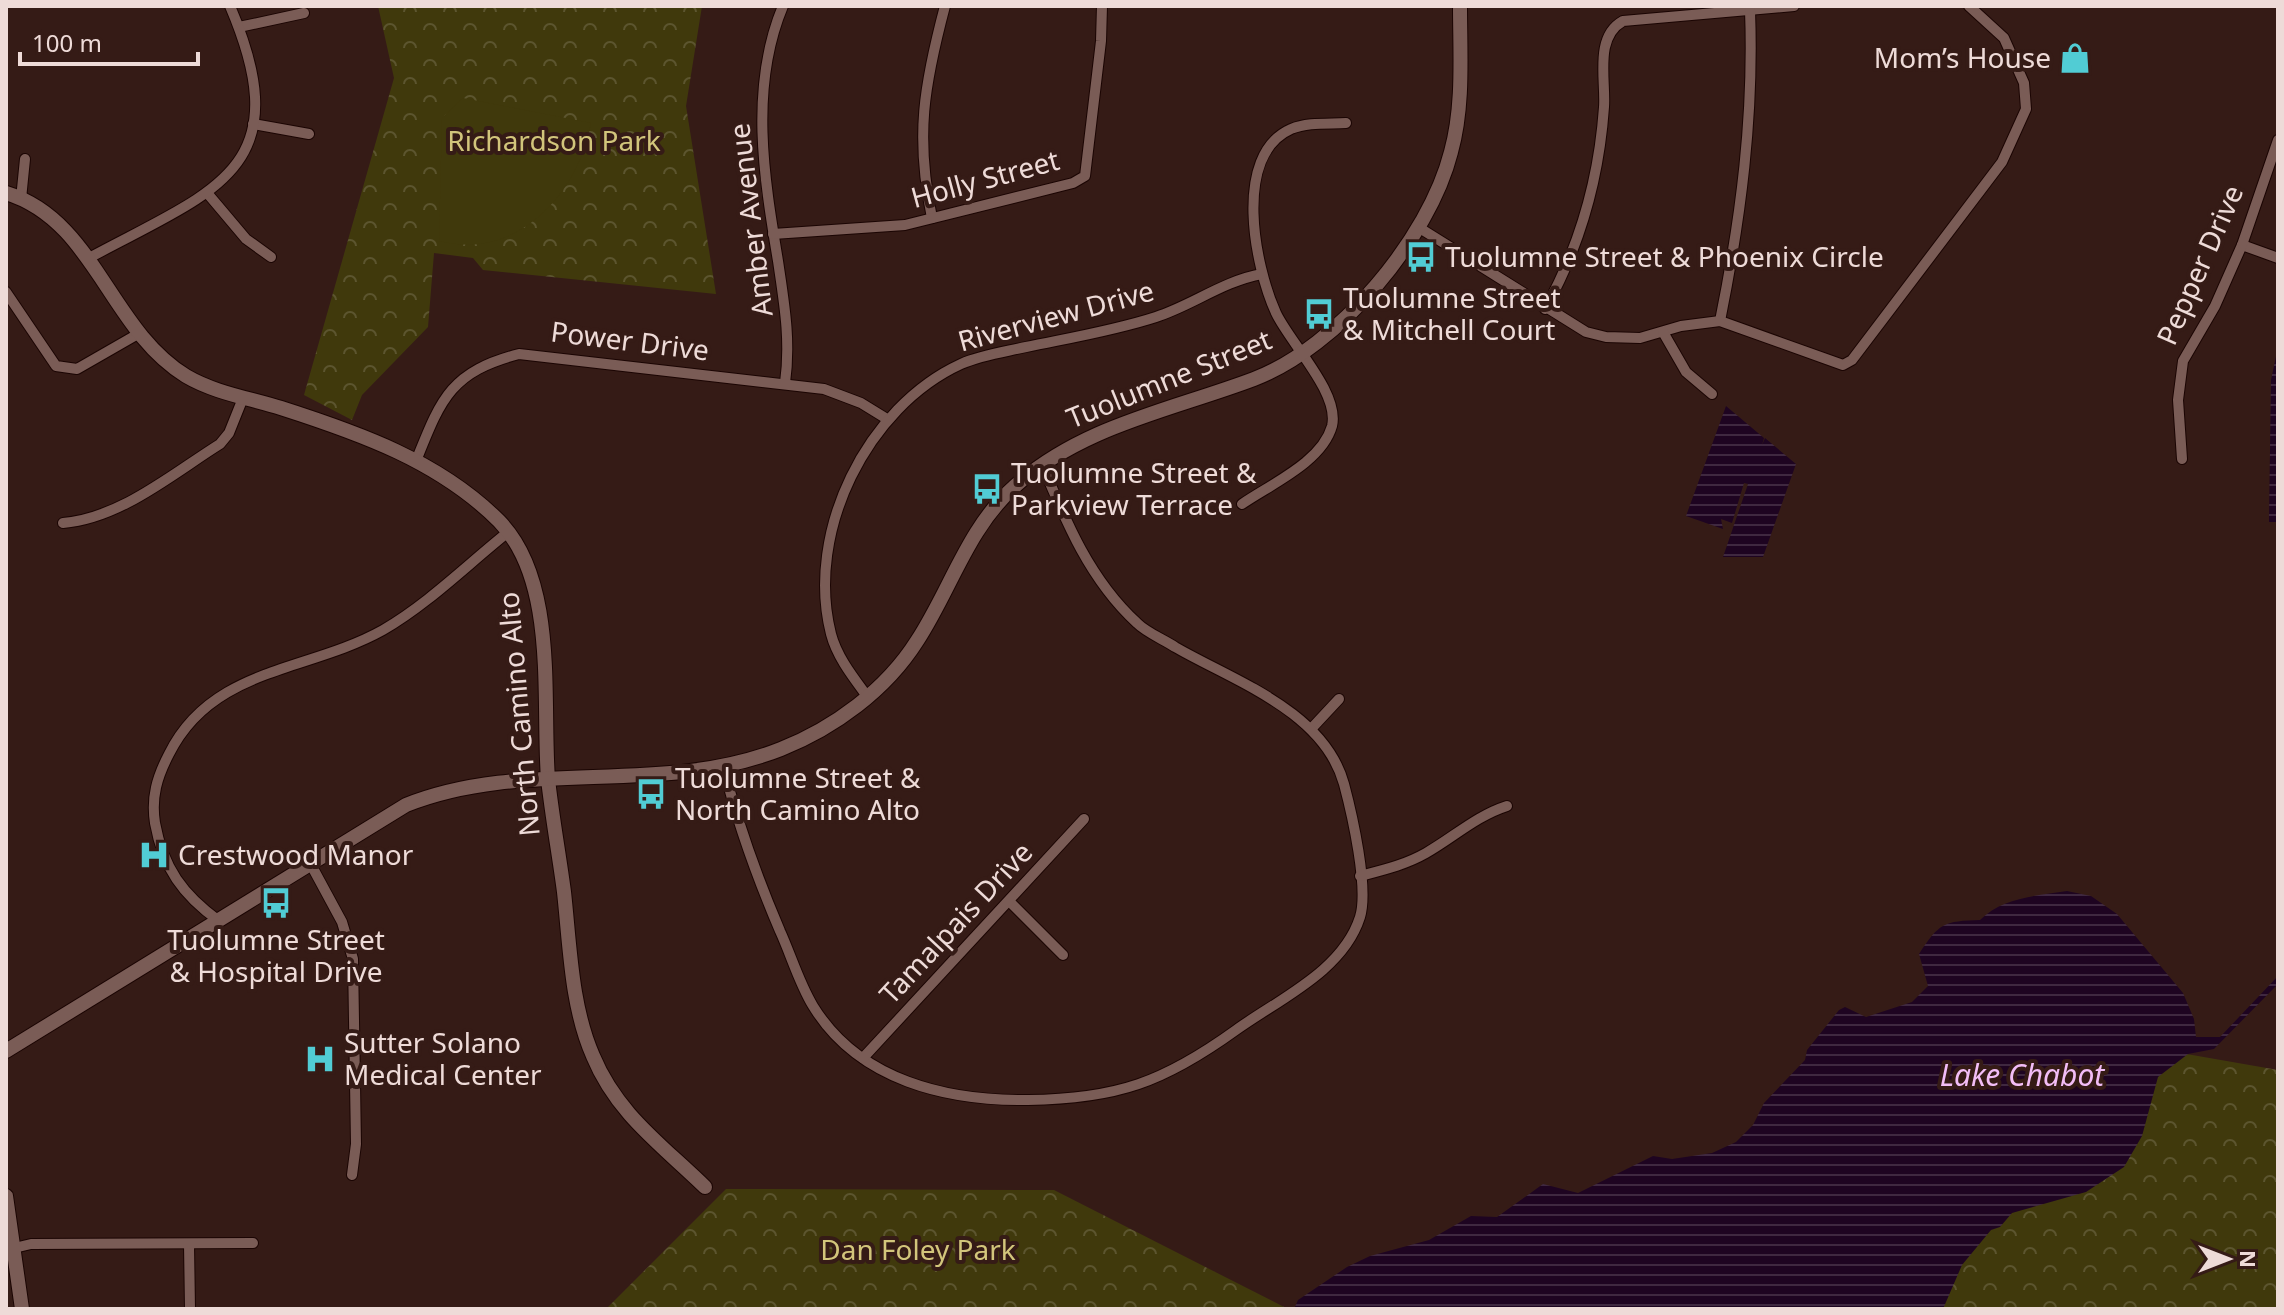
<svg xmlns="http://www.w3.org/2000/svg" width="2284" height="1315" viewBox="0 0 2284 1315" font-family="'Noto Sans',sans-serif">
<defs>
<pattern id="forest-crowns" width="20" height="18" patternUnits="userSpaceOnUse" patternTransform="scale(2)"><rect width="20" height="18" fill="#40390c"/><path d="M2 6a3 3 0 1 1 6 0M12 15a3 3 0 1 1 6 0" fill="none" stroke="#5c552f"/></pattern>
<pattern id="water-rules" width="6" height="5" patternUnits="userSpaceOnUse" patternTransform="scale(2)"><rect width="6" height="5" fill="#1e0421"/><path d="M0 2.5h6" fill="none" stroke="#3f2840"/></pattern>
</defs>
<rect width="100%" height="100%" fill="#351b16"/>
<g fill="url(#forest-crowns)">
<path d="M378 6H702L686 106 716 294 483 270 473 258 434 253 428 327 362 395 352 420 304 395 394 78Z"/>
<path d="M2175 1052 2278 1070V1309H1923L1958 1224Z"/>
<path d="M726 1189 1054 1190 1288 1309H606Z"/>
</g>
<path fill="#40390c" d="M463 98 591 123C578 194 517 261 439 241L442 118Z"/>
<g fill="url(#water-rules)">
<path d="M2278 347V522H2269L2271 380Z"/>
<path d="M1726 406 1764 438 1762 445 1765 438 1796 464 1763 557H1723L1748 484 1744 483 1732 523 1721 519 1723 529 1686 516Z"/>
<path d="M2067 891 2091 896 2117 914 2183 993 2194 1019 2196 1037H2220L2278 976V984L2214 1049 2188 1054 2158 1077 2142 1136 2124 1167 2086 1192 2012 1213 2000 1227 1991 1230 1962 1265 1943 1309H1294L1298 1300 1347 1267 1370 1256 1429 1240 1471 1216 1497 1217 1543 1184 1578 1193 1653 1156 1672 1159 1712 1153 1736 1142 1753 1125 1764 1103 1805 1060 1807 1050 1839 1010 1845 1007 1866 1017 1912 1002 1928 986 1919 954C1939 923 1944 921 1980 920 2003 897 2036 896 2067 891Z"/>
</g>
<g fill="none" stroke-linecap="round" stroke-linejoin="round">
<defs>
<g id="minor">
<path d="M783 6C749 87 764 177 778 261 784 302 791 340 785 383"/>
<path d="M239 27 304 13"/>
<path d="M253 124 309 134"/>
<path d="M208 194 246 239 271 257"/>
<path d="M21 199 25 159"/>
<path d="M932 218C915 136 924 85 945 6"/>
<path d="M1418 227 1586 332 1606 337 1640 338 1681 326 1720 321 1843 365 1852 360 2002 162 2026 109 2024 83 2004 38 1969 6"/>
<path d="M773 234 905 225 1073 183 1085 176 1101 41 1102 6"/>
<path d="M2242 245 2278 258"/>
<path d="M89 258C215 190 300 170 230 6"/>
<path d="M6 292 56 366 77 369 138 334"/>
<path d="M1545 309C1580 246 1599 179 1604 107 1606 80 1594 37 1623 21L1794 6"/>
<path d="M1720 321C1741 217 1754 116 1750 10"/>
<path d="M1663 332 1686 372 1712 394"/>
<path d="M2182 459 2178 400 2183 361 2215 306 2242 245 2278 140"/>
<path d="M416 461C441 399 450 372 519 354L824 389 861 403 887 419"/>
<path d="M1242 504C1271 484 1322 462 1332 426 1340 393 1290 343 1276 313 1255 267 1232 155 1291 129 1308 122 1328 124 1346 123"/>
<path d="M63 523C121 518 172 474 220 444L229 433 243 398"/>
<path d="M867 696C853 677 837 657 831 634 805 532 867 407 961 364 981 355 1004 352 1026 347 1069 338 1113 331 1156 317 1193 305 1223 281 1262 274"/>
<path d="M1311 729 1339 699"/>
<path d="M724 768C738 826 757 877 780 931 791 955 799 983 813 1006 859 1081 947 1101 1028 1100 1117 1099 1164 1082 1236 1030 1279 999 1343 971 1360 917 1369 888 1352 814 1344 784 1324 711 1234 681 1175 647 1163 639 1147 633 1137 623 1090 580 1066 522 1042 464"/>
<path d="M309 861 342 922 353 959 356 1144 352 1175"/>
<path d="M1360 876C1383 870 1405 865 1426 853 1454 837 1476 816 1507 806"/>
<path d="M1010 902 1063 955"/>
<path d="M219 921C183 895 163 868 155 823 151 797 157 777 169 754 212 667 308 672 383 630 428 604 467 565 507 533"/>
<path d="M863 1058 1084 819"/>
<path d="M189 1244 190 1309"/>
<path d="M6 1250 31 1244 253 1243"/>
</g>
<g id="tertiary">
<path d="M6 193C95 220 109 329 186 376 215 393 249 398 281 408 359 433 439 461 499 521 558 581 542 700 548 779 552 816 559 854 564 892 570 946 571 1006 593 1056 617 1114 662 1145 705 1187"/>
<path d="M6 1196 22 1309"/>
</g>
<path id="secondary" d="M6 1051 406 805C526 757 660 797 781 749 834 728 886 690 917 641 951 589 967 529 1014 487 1081 426 1172 410 1254 379 1338 347 1429 239 1451 152 1464 105 1460 54 1460 6"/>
</defs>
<use href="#minor" stroke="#1b0503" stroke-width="12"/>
<use href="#tertiary" stroke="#1b0503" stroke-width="16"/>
<use href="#secondary" stroke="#1b0503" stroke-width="16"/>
<use href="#minor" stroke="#7a5c56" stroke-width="10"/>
<use href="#tertiary" stroke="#7a5c56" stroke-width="14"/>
<use href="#secondary" stroke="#7a5c56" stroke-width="14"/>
</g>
<defs>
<symbol id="shop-bare" viewBox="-9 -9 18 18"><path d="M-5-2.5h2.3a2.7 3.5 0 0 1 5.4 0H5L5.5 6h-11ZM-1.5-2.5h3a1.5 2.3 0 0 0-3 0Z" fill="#51ccd4" stroke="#351b16" stroke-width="2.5" paint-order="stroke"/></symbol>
<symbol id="bus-bare" viewBox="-9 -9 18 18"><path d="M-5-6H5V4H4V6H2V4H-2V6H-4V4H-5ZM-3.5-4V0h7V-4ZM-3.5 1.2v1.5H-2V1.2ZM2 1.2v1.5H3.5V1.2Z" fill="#51ccd4" stroke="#351b16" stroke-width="2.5" paint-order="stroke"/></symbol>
<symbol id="hospital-bare" viewBox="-9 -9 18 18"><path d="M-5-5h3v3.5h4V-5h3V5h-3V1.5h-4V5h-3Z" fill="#51ccd4" stroke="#351b16" stroke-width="2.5" paint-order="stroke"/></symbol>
</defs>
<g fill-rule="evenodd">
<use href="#shop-bare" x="2053" y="36" width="44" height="44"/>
<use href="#bus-bare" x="1399" y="235" width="44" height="44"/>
<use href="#bus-bare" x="1297" y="292" width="44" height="44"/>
<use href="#bus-bare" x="965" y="467" width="44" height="44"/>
<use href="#bus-bare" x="629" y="772" width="44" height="44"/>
<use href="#hospital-bare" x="132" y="833" width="44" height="44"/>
<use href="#bus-bare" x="254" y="881" width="44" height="44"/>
<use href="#hospital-bare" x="298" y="1037" width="44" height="44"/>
</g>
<g text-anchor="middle" stroke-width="8" stroke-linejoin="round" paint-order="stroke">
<g font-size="28" fill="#eedbd8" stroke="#351b16" text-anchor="start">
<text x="2051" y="68" text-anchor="end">Mom’s House</text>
<text x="1445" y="267">Tuolumne Street &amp; Phoenix Circle</text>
<text x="1343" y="308">Tuolumne Street<tspan x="1343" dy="32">&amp; Mitchell Court</tspan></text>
<text x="1011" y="483">Tuolumne Street &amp;<tspan x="1011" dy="32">Parkview Terrace</tspan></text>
<text x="675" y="788">Tuolumne Street &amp;<tspan x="675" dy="32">North Camino Alto</tspan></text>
<text x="178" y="865">Crestwood Manor</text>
<text x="276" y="950" text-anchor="middle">Tuolumne Street<tspan x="276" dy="32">&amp; Hospital Drive</tspan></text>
<text x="344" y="1053">Sutter Solano<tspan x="344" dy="32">Medical Center</tspan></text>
</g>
<g font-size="28" fill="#d2c57b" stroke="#351b16">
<text x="554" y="151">Richardson Park</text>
<text x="918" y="1260">Dan Foley Park</text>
</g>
<g font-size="28" fill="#eedbd8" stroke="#351b16">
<text transform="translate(985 179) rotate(-15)" y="10">Holly Street</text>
<text transform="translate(751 220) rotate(-97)" y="10">Amber Avenue</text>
<text transform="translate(2200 265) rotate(-66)" y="10">Pepper Drive</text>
<text transform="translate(1056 316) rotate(-15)" y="10">Riverview Drive</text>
<text transform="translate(630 341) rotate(7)" y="10">Power Drive</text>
<text transform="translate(1169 379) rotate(-22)" y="10">Tuolumne Street</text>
<text transform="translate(519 714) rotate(-95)" y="10">North Camino Alto</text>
<text transform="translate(956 923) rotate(-47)" y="10">Tamalpais Drive</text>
</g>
<g font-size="30" font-style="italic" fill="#f2bdf6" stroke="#351b16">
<text x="2022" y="1086">Lake Chabot</text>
</g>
</g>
<rect width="2284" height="1315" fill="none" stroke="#eedbd8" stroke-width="16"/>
<g transform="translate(2228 1259) rotate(90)" stroke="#351b16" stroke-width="6" paint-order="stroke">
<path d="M0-6L14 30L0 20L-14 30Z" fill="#eedbd8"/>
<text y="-12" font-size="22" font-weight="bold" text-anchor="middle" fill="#eedbd8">N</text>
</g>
<path d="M20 52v12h178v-12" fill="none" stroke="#eedbd8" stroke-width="4"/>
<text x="32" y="52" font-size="24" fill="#eedbd8" stroke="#351b16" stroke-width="6" paint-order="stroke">100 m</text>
</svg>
